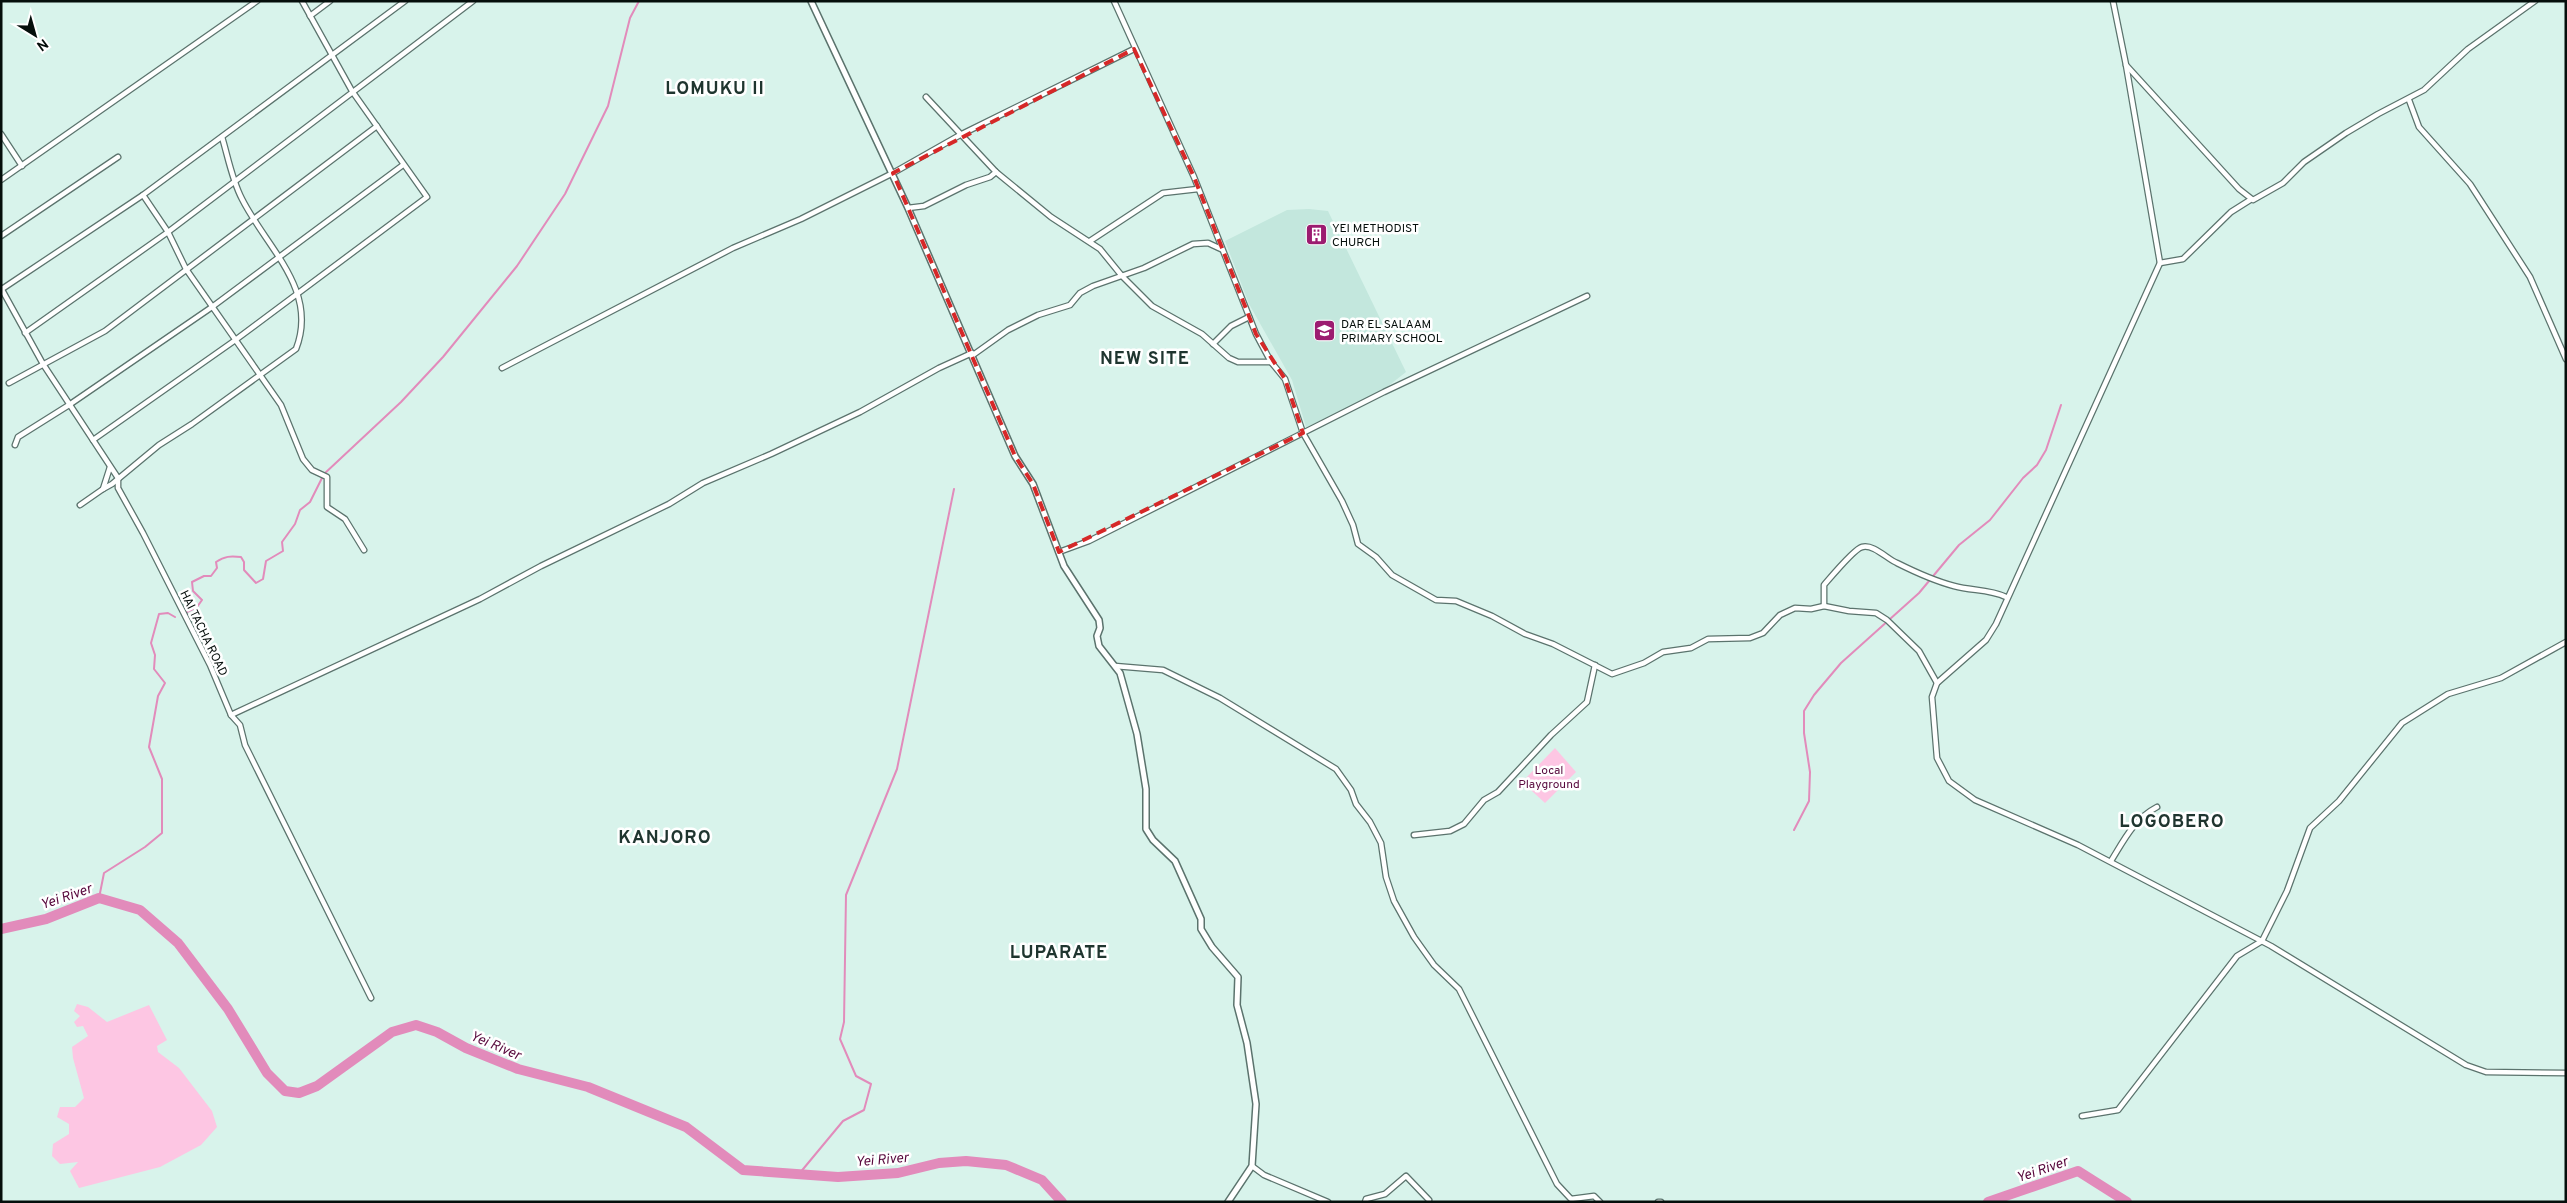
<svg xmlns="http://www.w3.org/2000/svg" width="2567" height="1203" viewBox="0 0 2567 1203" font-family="Overpass,sans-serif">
<rect width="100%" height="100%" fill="#d8f3eb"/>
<path fill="#c3e7dd" d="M1309 209 1328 211 1406 372 1387 387 1344 411 1306 427 1292 380 1249 304 1225 241 1287 210Z"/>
<g fill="#fdc6e3">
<path d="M1555 748 1576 772 1545 803 1522 782Z"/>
<path d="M77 1004 88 1007 107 1022 149 1005 167 1040 157 1046 158 1052 179 1068 212 1111 217 1127 201 1145 160 1167 79 1188 70 1171 78 1162 60 1164 52 1156 53 1144 69 1134V1124L57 1117 60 1107H75L84 1098 73 1058 72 1047 88 1036 83 1026 77 1027 74 1022 80 1016 74 1011Z"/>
</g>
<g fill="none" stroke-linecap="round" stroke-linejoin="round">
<g stroke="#e28bbb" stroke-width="2">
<path d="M185 613 197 607 202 600 193 591 192 582 204 576H211L217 568 216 562C225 556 230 556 241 557L244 562V570L256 583 263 579 266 561 283 551 282 542 295 524 300 510 310 502 324 474 401 402 443 357 517 266 565 194 608 106 630 18 639 1"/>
<path d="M1794 830 1809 801 1810 772 1804 733V711L1814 695 1841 663 1919 593 1959 545 1990 520 2023 478 2037 465 2046 450 2061 405"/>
<path d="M99 898 104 873 145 847 162 833V779L149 747 158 696 165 683 154 669 155 655 151 643 159 614 168 613 175 617"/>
<path d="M799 1174 843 1121 864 1110 871 1084 856 1076 840 1039 844 1022 846 895 897 769 954 489"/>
</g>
<g stroke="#e28bbb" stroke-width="10">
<path d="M1 929 46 919 99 898 140 910 178 943 228 1009 267 1073 285 1091 299 1093 317 1086 392 1032 416 1025 437 1032 466 1048 518 1069 588 1087 686 1127 743 1170 838 1177 898 1173 939 1163 966 1161 1006 1165 1042 1180 1062 1202"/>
<path d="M1988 1202 2078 1171 2127 1202"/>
</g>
<defs>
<g id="minor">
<path d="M1114 1 1194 177 1256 334 1271 362 1285 379 1303 433 1342 501 1353 525 1358 544 1376 557 1392 575 1436 600 1456 601 1492 616 1525 634 1553 644 1612 674 1644 663 1663 652 1691 648 1708 639 1750 638 1763 633 1780 615 1795 608 1811 609 1824 606 1849 611 1876 613 1887 620 1919 651 1937 683"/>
<path d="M2113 1 2126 65 2239 189 2253 200 2283 183 2304 162 2346 133 2378 114 2424 90 2468 49 2535 1"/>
<path d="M310 16 330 1"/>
<path d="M2126 65 2160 263 1996 624 1986 640 1937 683 1932 697 1937 758 1949 781 1975 800 2078 845 2271 946 2466 1065 2486 1072 2566 1073"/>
<path d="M926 97 996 172 1051 217 1100 249 1122 276 1152 306 1202 334 1229 358 1238 362H1271"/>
<path d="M2409 100 2419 127 2470 184 2530 277 2566 359"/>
<path d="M1 134 22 166"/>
<path d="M1 180 257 1"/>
<path d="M143 195 168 232 186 269 281 405 303 459 312 470 327 477V507L345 519 364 550"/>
<path d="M908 208 924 206 966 185 990 177 996 172"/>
<path d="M1 236 118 157"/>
<path d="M1090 241 1163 193 1198 189"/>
<path d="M2160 263 2183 259 2231 212 2250 200"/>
<path d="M1 288 43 364 118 478V488L143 533 210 665 231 715 240 725 245 745 371 998"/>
<path d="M2 289 143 195 405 1"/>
<path d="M25 333 168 232 473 1"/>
<path d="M1213 344 1231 326 1249 317"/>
<path d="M973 355 1008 330 1038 315 1070 305 1080 293 1093 286 1144 268 1193 244 1208 243 1221 249"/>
<path d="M502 368 733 248 801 219 893 173 960 135 1134 49"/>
<path d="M9 383 105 331 377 126"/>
<path d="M93 440 234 341 427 197 352 91 302 1"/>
<path d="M15 445 18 437 69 405 212 307 403 165"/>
<path d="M103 489 112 484 159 445 192 424 296 349C319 290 266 247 242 199 232 180 228 157 222 137"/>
<path d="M80 505 103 489 110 467"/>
<path d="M1059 552 1089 541 1384 392 1587 296"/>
<path d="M1824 606V585C1831 577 1854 549 1862 547 1874 544 1887 559 1897 563 1915 572 1935 581 1954 586 1972 591 1989 589 2006 597"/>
<path d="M1115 666 1163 670 1220 698 1336 769 1351 790 1356 804 1370 822 1381 843 1386 877 1394 901 1414 937 1434 965 1459 989 1557 1184 1571 1199 1594 1196 1600 1202"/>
<path d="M231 715 480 599 541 566 669 504 703 483 771 454 860 412 939 368 972 353"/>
<path d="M1414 835 1450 831 1464 824 1484 800 1498 792 1551 735 1587 702 1595 665"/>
<path d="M2111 861C2124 840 2134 819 2157 807"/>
<path d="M2082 1116 2118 1110 2237 956 2262 941 2287 891 2310 828 2339 801 2402 723 2448 694 2501 678 2566 642"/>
<path d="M1252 1166 1264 1175 1328 1202"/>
<path d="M1365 1202 1366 1199 1385 1194 1406 1176 1429 1200"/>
<path d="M1658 1202H1661"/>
</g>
<path id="tertiary" d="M811 1 908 208 1015 456 1033 484 1064 566 1099 620 1100 628 1097 636 1099 646 1120 673 1137 734 1146 789V829L1153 840 1175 861 1201 919V929L1212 947 1238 977 1237 1005 1247 1043 1256 1104 1252 1166 1228 1202"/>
</defs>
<use href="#minor" stroke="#5b736d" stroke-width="7"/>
<use href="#tertiary" stroke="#5b736d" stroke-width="8"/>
<use href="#minor" stroke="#fff" stroke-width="4.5"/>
<use href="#tertiary" stroke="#fff" stroke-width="5"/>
</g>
<path fill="none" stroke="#d62828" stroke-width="4" stroke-dasharray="10 6" stroke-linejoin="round" d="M1134 49 1194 177 1256 334 1285 379 1303 433 1059 552 1033 484 1015 456 893 173Z"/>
<defs>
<symbol id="building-square" viewBox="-11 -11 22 22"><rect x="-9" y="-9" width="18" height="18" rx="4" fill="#9c1c70" stroke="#fff"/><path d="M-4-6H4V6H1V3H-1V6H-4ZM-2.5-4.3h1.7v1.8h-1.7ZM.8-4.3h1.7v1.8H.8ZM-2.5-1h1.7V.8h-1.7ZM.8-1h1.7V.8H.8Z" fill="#fff"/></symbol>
<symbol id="school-square" viewBox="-11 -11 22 22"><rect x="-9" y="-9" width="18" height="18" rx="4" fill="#9c1c70" stroke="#fff"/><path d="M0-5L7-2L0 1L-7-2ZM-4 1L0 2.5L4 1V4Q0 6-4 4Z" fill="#fff"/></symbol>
</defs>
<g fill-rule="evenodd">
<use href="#building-square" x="1304" y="222" width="25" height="25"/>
<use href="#school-square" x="1312" y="318" width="25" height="25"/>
</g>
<g text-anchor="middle" stroke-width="5" stroke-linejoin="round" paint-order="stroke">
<g font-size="12" fill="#050e0b" stroke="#fff" text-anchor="start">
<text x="1332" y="232">YEI METHODIST<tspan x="1332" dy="14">CHURCH</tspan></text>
<text x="1341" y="328">DAR EL SALAAM<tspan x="1341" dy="14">PRIMARY SCHOOL</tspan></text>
</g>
<g font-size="12" fill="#050e0b" stroke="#fff">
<text transform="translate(204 633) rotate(64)" y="4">HAI TACHA ROAD</text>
</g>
<g font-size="12" fill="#57093d" stroke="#fff">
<text x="1549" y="774">Local<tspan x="1549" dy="14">Playground</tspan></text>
</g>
<g font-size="14" font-style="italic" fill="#57083c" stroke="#fff">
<text transform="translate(66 896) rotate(-19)" y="5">Yei River</text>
<text transform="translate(496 1045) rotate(23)" y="5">Yei River</text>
<text transform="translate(882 1159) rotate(-5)" y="5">Yei River</text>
<text transform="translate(2042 1169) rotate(-19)" y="5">Yei River</text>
</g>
<g font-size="18" font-weight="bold" letter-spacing="1" fill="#1f352f" stroke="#fff">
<text x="715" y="94">LOMUKU II</text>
<text x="1145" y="364">NEW SITE</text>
<text x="2172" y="827">LOGOBERO</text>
<text x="665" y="843">KANJORO</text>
<text x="1059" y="958">LUPARATE</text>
</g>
</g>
<rect width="2567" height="1203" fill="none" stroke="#050e0b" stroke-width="5"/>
<g transform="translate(35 35) rotate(143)" stroke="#ffffff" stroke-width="4" paint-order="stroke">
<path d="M0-4L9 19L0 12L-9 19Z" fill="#050e0b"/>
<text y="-8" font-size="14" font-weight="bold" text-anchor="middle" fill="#050e0b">N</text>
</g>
</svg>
